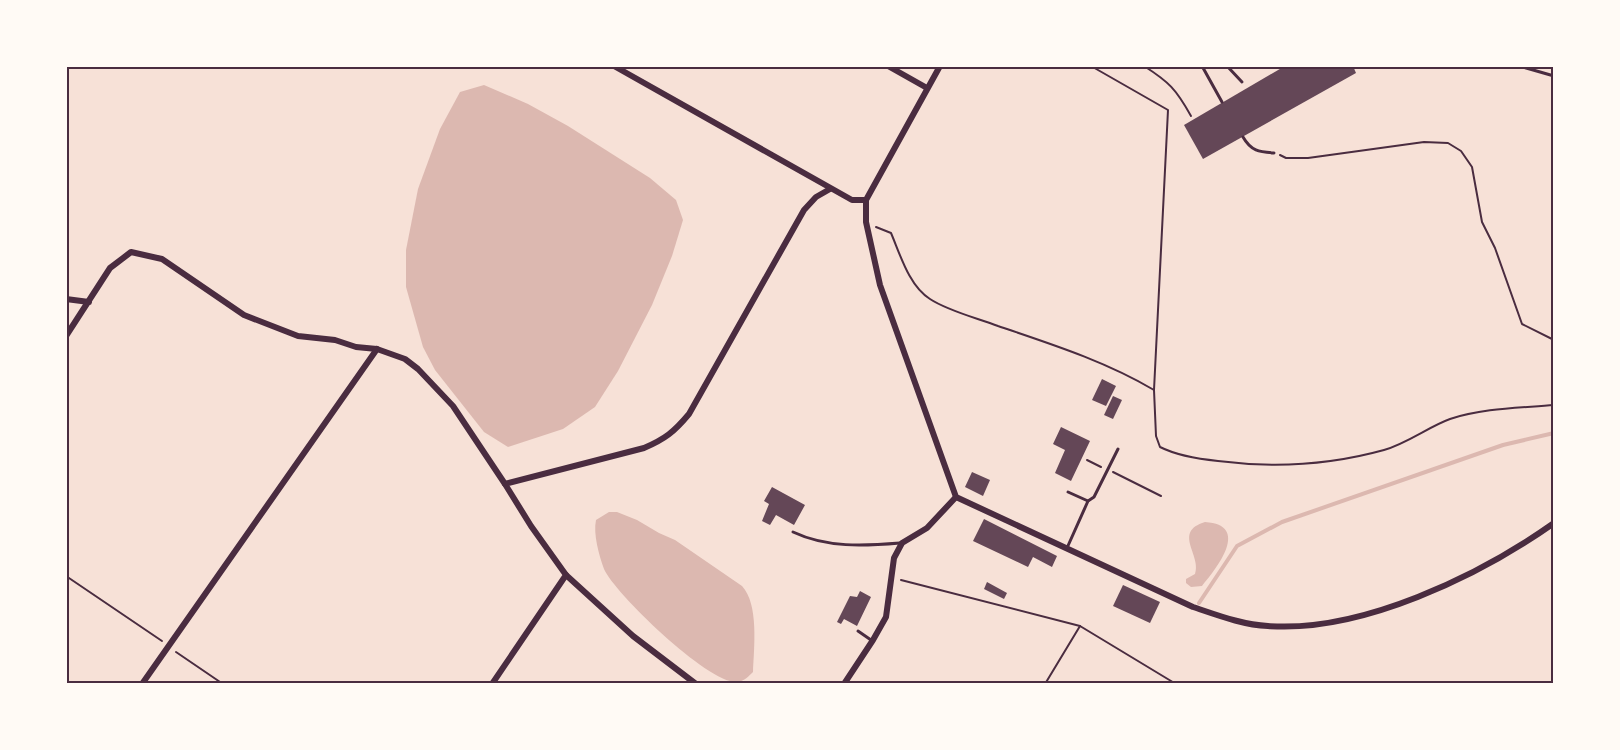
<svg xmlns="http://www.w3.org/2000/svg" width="1620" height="750" viewBox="0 0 1620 750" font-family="Mulish,sans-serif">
<rect width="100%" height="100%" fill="#f7e1d7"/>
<g fill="#dcb8b0">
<path d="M484 85 528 104 568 126 650 178 676 200 683 220 672 256 652 305 618 371 595 407 563 429 508 447 484 432 435 370 423 347 406 287V250L418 189 440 129 460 92Z"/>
<path d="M609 512H617L637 520 659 533 675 540 742 586C759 604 754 648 753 672 749 676 744 681 738 682 711 686 615 594 604 569 599 555 593 534 596 520Z"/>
<path d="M1205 522C1251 525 1217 568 1202 586L1191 587 1186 583V579L1195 574C1202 555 1172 532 1205 522Z"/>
</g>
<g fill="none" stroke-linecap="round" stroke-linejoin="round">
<path stroke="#dcb8b0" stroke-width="4" d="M1199 603 1237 546 1282 522 1503 445 1554 433"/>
</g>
<g fill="#644757">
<path d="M1285 66H1353L1356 73 1203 159 1184 125Z"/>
<path d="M1102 379 1116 386 1106 406 1092 400Z"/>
<path d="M1113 396 1122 400 1113 419 1104 415Z"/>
<path d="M1061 427 1090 441 1071 481 1055 473 1065 450 1053 444Z"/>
<path d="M972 472 990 480 983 496 965 487Z"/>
<path d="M772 487 805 505 794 525 776 515 770 525 762 521 769 504 764 501Z"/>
<path d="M984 519 1057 556 1052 567 1033 557 1028 567 973 541Z"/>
<path d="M987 582 1007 593 1004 599 984 589Z"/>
<path d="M1123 585 1160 602 1150 623 1113 606Z"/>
<path d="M860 591 871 597 857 626 844 619 841 624 837 622 850 596 857 597Z"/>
</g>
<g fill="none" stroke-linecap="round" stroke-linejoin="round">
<g stroke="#4a2c40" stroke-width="2">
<path d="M1091 66 1168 110 1154 390"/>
<path d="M1144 66C1169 82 1176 89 1191 116"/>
<path d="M1280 155 1286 158H1308L1424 142 1448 143 1461 151 1472 167 1482 222 1495 248 1522 324 1554 340"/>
<path d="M876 227 891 233C900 254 909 286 930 299 948 311 977 318 998 326 1051 344 1105 361 1154 390L1156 436 1160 447C1178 456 1198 459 1218 461 1273 468 1330 465 1384 450 1408 443 1428 427 1450 419 1483 408 1520 408 1554 405"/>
<path d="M1087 460 1101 467"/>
<path d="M1113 472 1161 496"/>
<path d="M66 576 162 641"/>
<path d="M901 580 1080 626"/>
<path d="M176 652 223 684"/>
<path d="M1045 684 1080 626 1176 684"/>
</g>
<g stroke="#4a2c40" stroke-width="3">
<path d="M1202 66 1222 102"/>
<path d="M1227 66 1242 82"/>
<path d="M1519 66 1554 76"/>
<path d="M1243 137C1251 151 1259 152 1274 153"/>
<path d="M1068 492 1088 501"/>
<path d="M793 532C827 548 864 546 900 543"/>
<path d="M1067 548 1088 501 1094 497 1118 449"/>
<path d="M858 631 871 640"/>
</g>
<g stroke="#4a2c40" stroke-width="6">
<path d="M614 66 852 200H866L940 66"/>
<path d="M888 66 927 88"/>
<path d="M866 200V222L880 285 956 497 1193 607C1217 615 1243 625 1268 626 1361 633 1479 576 1554 523"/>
<path d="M66 299 89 302"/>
<path d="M66 336 110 268 131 252 162 259 244 315 298 336 335 340 356 347 377 349 405 359 418 369 453 406 505 484"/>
<path d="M566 575 633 636 696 684"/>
<path d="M142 684 377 349"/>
<path d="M492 684 566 575 531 526 505 484 644 448C665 439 674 432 689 414L804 210 816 197 830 189"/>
<path d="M844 684 873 640 886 617 894 558 902 543 927 528 956 497"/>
</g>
</g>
<rect width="1620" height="750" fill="none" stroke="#fffaf5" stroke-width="135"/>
<rect x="68" y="68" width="1484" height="614" fill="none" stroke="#4a2c40" stroke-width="2"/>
</svg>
